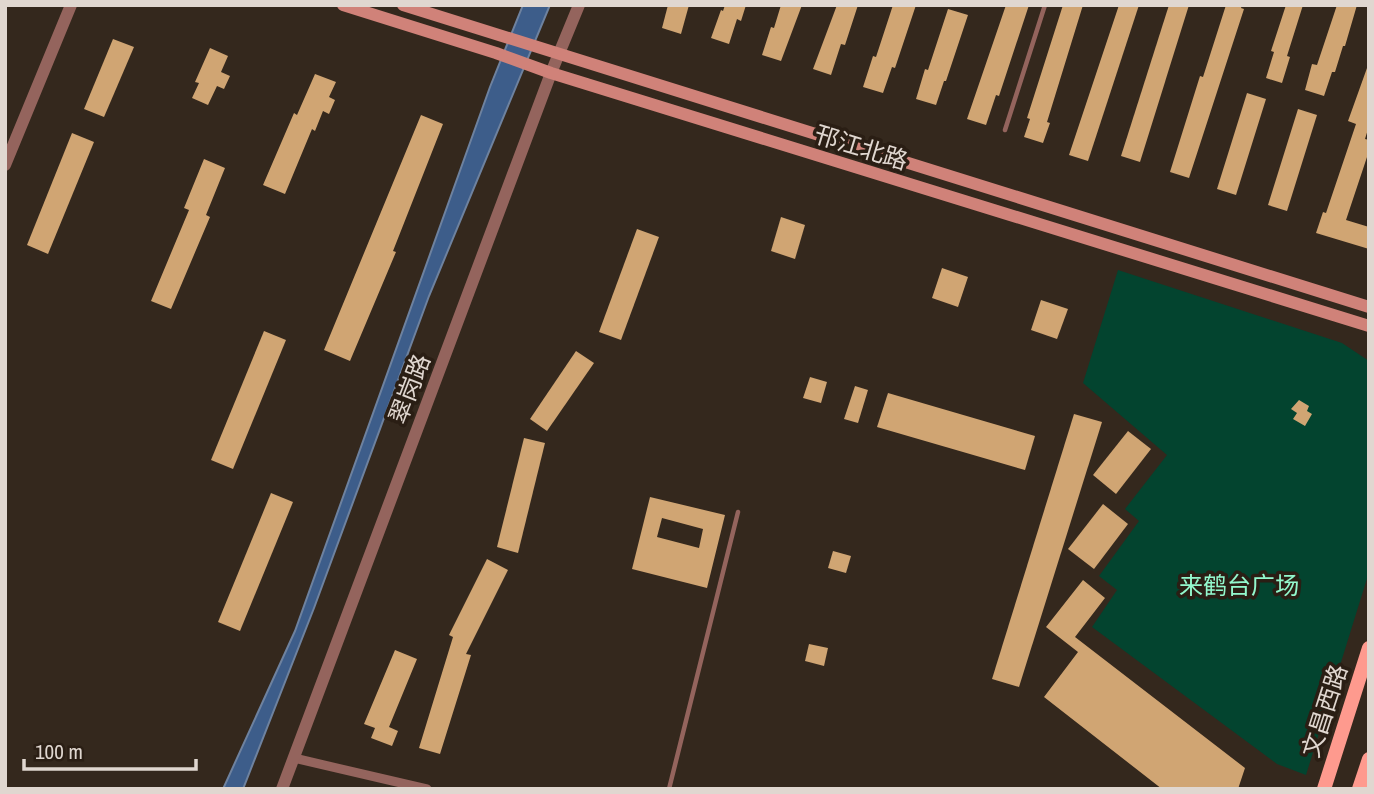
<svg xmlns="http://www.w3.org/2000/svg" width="1374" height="794" viewBox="0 0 1374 794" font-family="'Archivo Narrow','Noto Sans SC',sans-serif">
<rect width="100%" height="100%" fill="#34281d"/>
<path fill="#03442f" d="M1118 270 1342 343 1369 361V572L1306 775 1277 764 1092 627 1117 590 1099 576 1139 521 1125 509 1167 455 1083 383Z"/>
<path fill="#3d5d8a" stroke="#6e829f" stroke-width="2" d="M523 5H550L429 296 314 608 243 789H223L295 631 490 87Z"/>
<g fill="#d0a573" fill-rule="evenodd">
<path d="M668 5H689L681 34 662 28Z"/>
<path d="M725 5H746L741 21 737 19 729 44 711 38 721 10 723 11Z"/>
<path d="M781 5H802L781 61 762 55 771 27 774 28Z"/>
<path d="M837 5H858L845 45 841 44 831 75 813 69Z"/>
<path d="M893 5H916L895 68 892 67 883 93 863 87 873 56 876 57Z"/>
<path d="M1006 5H1029L999 96 996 95 986 125 967 119Z"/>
<path d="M1063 5H1083L1047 122 1050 123 1043 143 1024 137 1030 119 1027 118Z"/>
<path d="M1119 5H1139L1088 161 1069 155Z"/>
<path d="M1169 5H1189L1140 162 1121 156Z"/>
<path d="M1226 5H1242L1241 8 1244 9 1189 178 1170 172 1200 76 1203 77Z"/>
<path d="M1286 5H1303L1287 56 1290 57 1282 83 1266 78 1274 52 1271 51Z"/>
<path d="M1337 5H1357L1345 46H1343L1335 72H1332L1324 96 1305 90 1312 64 1317 65Z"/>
<path d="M948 9 968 15 946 81H944L936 105 916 99 925 69 928 70Z"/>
<path d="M113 39 134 47 104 117 84 109Z"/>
<path d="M210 48 228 56 221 72 230 76 224 89 217 86 208 105 192 98 199 83 195 82Z"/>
<path d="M1367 68 1369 69V126L1365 139 1369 140V151L1346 220 1369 227V249L1316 233 1323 212 1326 213 1356 124 1348 121Z"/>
<path d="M315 74 336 82 329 97 335 100 329 114 323 111 315 131 312 129 285 194 263 185 294 113 297 115Z"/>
<path d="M1247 93 1266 99 1236 195 1217 189Z"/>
<path d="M1298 109 1317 115 1287 211 1268 205Z"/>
<path d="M421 115 443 124 393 251 396 252 350 361 324 350Z"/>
<path d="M72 133 94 142 48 254 27 245Z"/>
<path d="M204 159 225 168 206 215 210 217 171 309 151 301 189 210 184 208Z"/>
<path d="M781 217 805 225 795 259 771 251Z"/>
<path d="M637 229 659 237 621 340 599 332Z"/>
<path d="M942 268 968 277 958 307 932 298Z"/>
<path d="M1041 300 1068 309 1057 339 1031 330Z"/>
<path d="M264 331 286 340 233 469 211 460Z"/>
<path d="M576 351 594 363 547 431 530 419Z"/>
<path d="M810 377 827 382 821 403 803 398Z"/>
<path d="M855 386 868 390 858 423 844 419Z"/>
<path d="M888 393 1035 436 1025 470 877 427Z"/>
<path d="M1299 400 1309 406 1307 411 1312 414 1305 426 1293 419 1297 413 1291 409Z"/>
<path d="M1074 414 1102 422 1019 687 992 679Z"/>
<path d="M1128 431 1151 449 1116 494 1093 475Z"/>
<path d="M524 438 545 443 518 553 497 547Z"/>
<path d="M271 493 293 502 240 631 218 622Z"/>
<path d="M650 497 725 515 707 588 632 569ZM662 518 703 529 699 548 657 537Z"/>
<path d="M1103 504 1128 524 1094 569 1068 549Z"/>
<path d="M833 551 851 556 846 573 828 568Z"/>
<path d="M487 559 508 570 466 654 471 655 440 754 419 748 453 637 449 635Z"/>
<path d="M1083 580 1105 598 1075 637 1245 768 1238 789H1162L1044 697 1078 652 1046 627Z"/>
<path d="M809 644 828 648 824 666 805 661Z"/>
<path d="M395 650 417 659 389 727 398 731 392 746 371 738 375 728 364 724Z"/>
</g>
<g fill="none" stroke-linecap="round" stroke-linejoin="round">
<g stroke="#94645d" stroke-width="4.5">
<path d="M1005 130 1045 5"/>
<path d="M669 789 738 512"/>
</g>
<path stroke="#94645d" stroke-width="9" d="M294 758 427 789"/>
<g stroke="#94645d" stroke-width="12">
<path d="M5 165 71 5"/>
<path d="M282 789 551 73 579 5"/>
</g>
<g stroke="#d08279" stroke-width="12">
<path d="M343 5 496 53 551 73 1369 326"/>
<path d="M403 5 1369 307"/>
</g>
<g stroke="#fe9a8e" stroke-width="14">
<path d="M1324 789 1369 648"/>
<path d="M1359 789 1369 759"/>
</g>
</g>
<g text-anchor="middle" stroke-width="7" stroke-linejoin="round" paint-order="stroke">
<g font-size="24" fill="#e0d7d0" stroke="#2a1e14">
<text transform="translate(861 148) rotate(17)" y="8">邗江北路</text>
<text transform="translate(410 389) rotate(-69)" y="8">翠岗路</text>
<text transform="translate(1325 711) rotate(-72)" y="8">文昌西路</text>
</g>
<g font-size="24" fill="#93f8cd" stroke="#2a1e14">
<text x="1239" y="594">来鹤台广场</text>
</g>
</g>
<rect width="1374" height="794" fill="none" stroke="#e0d7d0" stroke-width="14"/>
<path d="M24 759v10h172v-10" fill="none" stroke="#e0d7d0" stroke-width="3.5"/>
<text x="35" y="759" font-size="21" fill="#e0d7d0" stroke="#2a1e14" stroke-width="5" paint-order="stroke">100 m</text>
</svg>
